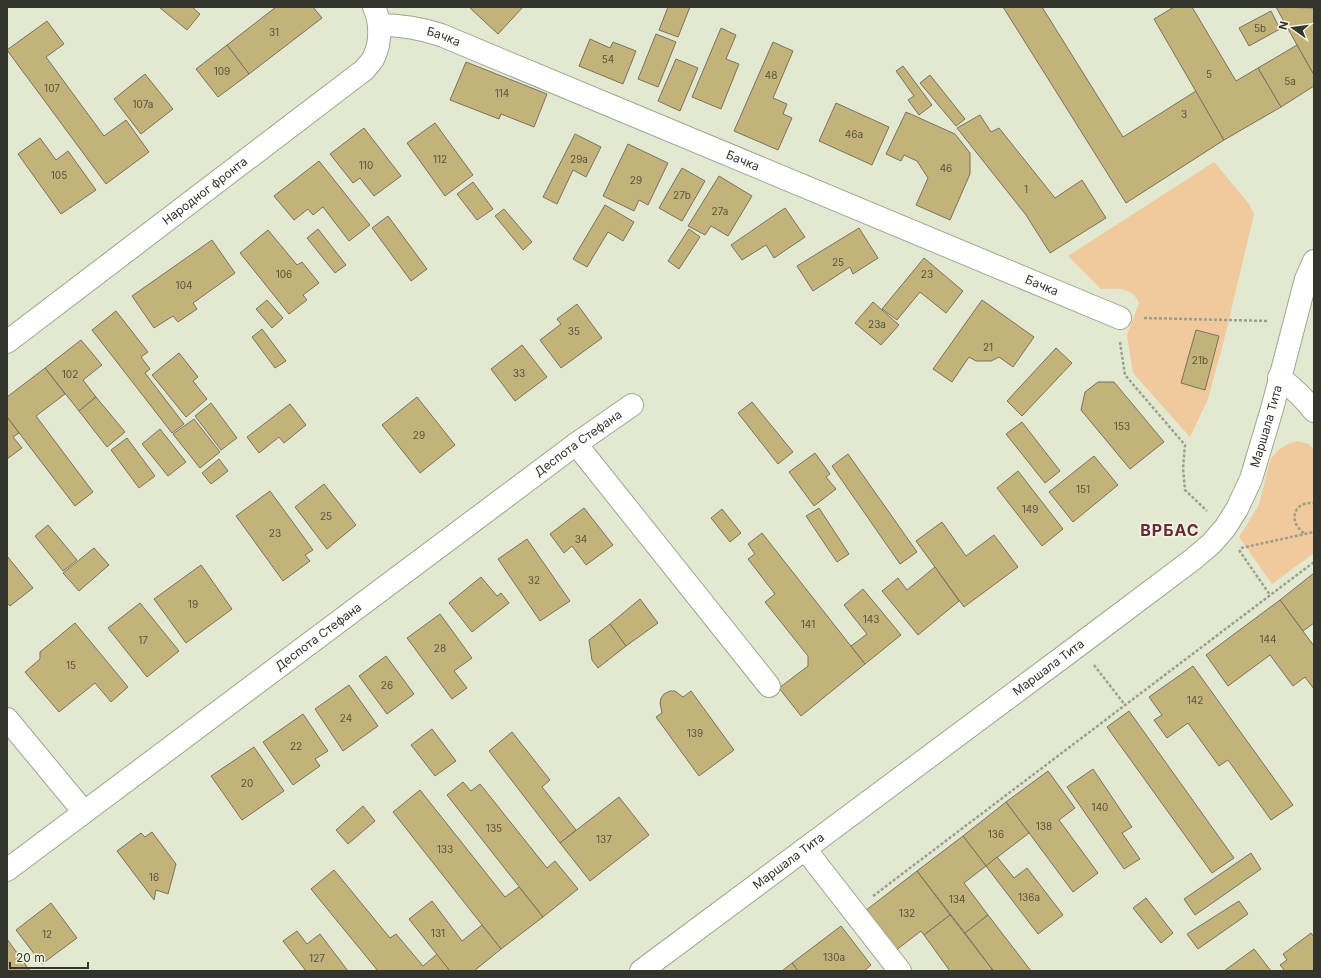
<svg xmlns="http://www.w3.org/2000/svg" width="1321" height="978" viewBox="0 0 1321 978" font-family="Inter,sans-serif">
<rect width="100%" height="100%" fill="#e3e8d1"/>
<g fill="#f0c99c">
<path d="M1214 162 1249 204 1254 214 1226 332 1208 399 1190 437 1133 373 1127 335 1139 303C1133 287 1116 288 1101 289L1068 256Z"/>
<path d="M1297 441 1309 444 1314 450V553L1272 584 1239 537 1259 505 1270 460 1278 450 1288 444Z"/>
</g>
<g fill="#c3b279" stroke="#79735e">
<path d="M159 7H192L200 14 187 30Z"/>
<path d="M276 7H313L322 18 249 74 227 45Z"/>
<path d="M471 7H523L498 34 470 8Z"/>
<path d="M668 7H690L678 37 659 30Z"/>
<path d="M1003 7H1042L1123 137 1196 91 1224 140 1126 203Z"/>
<path d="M1174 7H1192L1236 81 1258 68 1281 107 1224 140 1154 19Z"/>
<path d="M1276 7 1314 8V75L1297 45Z"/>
<path d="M1271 11 1280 29 1249 46 1239 28Z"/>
<path d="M47 21 64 44 46 57 104 136 126 120 149 152 106 184 7 50Z"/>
<path d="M721 28 736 35 726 59 739 64 721 109 692 97Z"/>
<path d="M656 34 676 42 658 87 638 79Z"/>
<path d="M590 39 610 48 613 42 636 51 623 84 579 66Z"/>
<path d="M773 42 793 51 773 98 787 104 783 114 792 118 778 150 734 131Z"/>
<path d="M227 45 249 74 218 97 196 69Z"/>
<path d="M1297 45 1314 75V86L1281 107 1258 68Z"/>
<path d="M676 59 698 68 680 111 658 101Z"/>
<path d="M466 62 547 94 534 127 501 114 499 119 450 100Z"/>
<path d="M903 66 932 105 919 115 908 100 914 96 896 71Z"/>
<path d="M145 74 173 109 141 134 114 99Z"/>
<path d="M930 75 965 119 956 126 920 83Z"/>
<path d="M836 103 889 127 872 165 819 141Z"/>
<path d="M906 112 955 134 970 153V174L950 220 916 205 928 178 917 161 904 155 901 161 886 154Z"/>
<path d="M980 115 991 132 999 128 1055 198 1082 180 1106 218 1050 253 1026 215 957 128Z"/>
<path d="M435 123 473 175 445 196 407 143Z"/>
<path d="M364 128 401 176 374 196 360 178 353 183 330 154Z"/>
<path d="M575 134 601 147 586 177 573 170 557 204 543 197Z"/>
<path d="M40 138 56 160 68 151 96 190 61 214 18 154Z"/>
<path d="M628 144 668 163 648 205 639 200 634 211 603 196Z"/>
<path d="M319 161 370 225 349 241 323 207 313 215 308 209 294 220 274 196Z"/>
<path d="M682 168 705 181 682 221 659 208Z"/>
<path d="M719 176 752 196 728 236 711 226 705 235 688 226Z"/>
<path d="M473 182 493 209 477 220 457 194Z"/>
<path d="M605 205 634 222 623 241 608 232 587 267 573 259Z"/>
<path d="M785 208 805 237 774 258 766 245 742 260 731 245Z"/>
<path d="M504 209 532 242 523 250 495 216Z"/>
<path d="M388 216 427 269 411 281 372 228Z"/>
<path d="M859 228 878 258 853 274 850 267 813 291 797 266Z"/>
<path d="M318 229 346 265 335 273 307 238Z"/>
<path d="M689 229 700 237 679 269 668 261Z"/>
<path d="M268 230 297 265 302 262 319 283 303 295 307 300 289 314 240 253Z"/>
<path d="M212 240 235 273 193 303 197 309 178 322 173 316 154 328 132 296Z"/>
<path d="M924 258 963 291 946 313 920 292 897 320 882 309Z"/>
<path d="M267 300 283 318 272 328 256 309Z"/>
<path d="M982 300 1034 337 1013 367 999 357 991 361H976L969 357 952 382 933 369Z"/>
<path d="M873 302 899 325 881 345 855 323Z"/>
<path d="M577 304 602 338 561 368 540 340 561 324 557 319Z"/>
<path d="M116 311 148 352 141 357 150 369 145 373 184 424 172 433 92 330Z"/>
<path d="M262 329 286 361 275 368 252 337Z"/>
<path d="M1196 330 1219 336 1205 390 1181 383Z"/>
<path d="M81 340 102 365 83 380 96 397 79 411 45 368Z"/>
<path d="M522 345 547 377 515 401 491 369Z"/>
<path d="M1056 348 1072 363 1022 416 1007 401Z"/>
<path d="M179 353 198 377 193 381 207 399 186 417 152 375Z"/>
<path d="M45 368 65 394 36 416 93 492 75 506 7 417V397Z"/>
<path d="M1098 382H1114L1164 442 1130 469 1081 410 1085 392Z"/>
<path d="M96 397 125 432 107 447 79 411Z"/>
<path d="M417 397 455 445 420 473 382 425Z"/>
<path d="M752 402 793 452 778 464 738 413Z"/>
<path d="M211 403 237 438 221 450 195 416Z"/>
<path d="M290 404 306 425 284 443 279 437 259 453 247 437Z"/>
<path d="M7 417 19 433 13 437 22 448 7 459Z"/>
<path d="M194 419 220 452 200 468 173 434Z"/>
<path d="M1022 422 1060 471 1045 483 1006 434Z"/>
<path d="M160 429 186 462 168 476 142 444Z"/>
<path d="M127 438 155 476 139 488 111 450Z"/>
<path d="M815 453 830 474 826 477 836 489 814 506 789 472Z"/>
<path d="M848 454 917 552 900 564 832 466Z"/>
<path d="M1094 456 1118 485 1073 522 1049 492Z"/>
<path d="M219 459 228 471 211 484 202 473Z"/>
<path d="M1018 471 1063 529 1042 546 997 488Z"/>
<path d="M324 484 356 525 327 549 295 507Z"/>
<path d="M270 491 313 550 305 555 310 561 283 581 236 516Z"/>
<path d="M584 508 613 545 586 565 572 546 564 553 550 534Z"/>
<path d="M819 508 849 554 837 562 806 516Z"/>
<path d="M722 509 741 533 730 542 711 518Z"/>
<path d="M942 522 966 556 994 535 1018 567 964 607 916 541Z"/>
<path d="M48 525 77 560 63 571 35 536Z"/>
<path d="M762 533 865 664 801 716 779 688 808 666V656L765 602 775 594 748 559 755 554 748 544Z"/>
<path d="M527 539 570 601 540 621 498 559Z"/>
<path d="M94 548 109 565 79 591 63 573Z"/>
<path d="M7 556 33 588 10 606 7 603Z"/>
<path d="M201 565 232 609 186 643 154 599Z"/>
<path d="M935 567 959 601 918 635 882 591 898 578 907 590Z"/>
<path d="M1314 573V623L1303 631 1280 600Z"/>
<path d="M481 577 497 596 501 593 509 603 472 632 449 603Z"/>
<path d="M863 589 901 635 865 664 851 646 867 634 844 605Z"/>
<path d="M640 599 658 623 626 646 610 624Z"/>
<path d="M1280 600 1314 646V689L1305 677 1293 686 1270 655 1228 686 1206 655Z"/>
<path d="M140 603 179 651 147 677 108 628Z"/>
<path d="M440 614 472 658 454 671 467 688 452 699 407 638Z"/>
<path d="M75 623 128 687 111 702 95 683 59 712 25 672 40 659V652Z"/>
<path d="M610 624 626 646 598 668 592 660 589 640Z"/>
<path d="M386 656 414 694 387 714 359 676Z"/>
<path d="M1193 666 1293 805 1271 820 1228 760 1219 766 1188 723 1167 738 1154 720 1162 715 1149 697Z"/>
<path d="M349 685 378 726 343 751 315 709Z"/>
<path d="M670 691H675L683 697 691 691 734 750 699 776 656 717 662 713 660 703 661 698 664 694Z"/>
<path d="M1129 711 1234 858 1212 873 1107 727Z"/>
<path d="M303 714 328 751 315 759 320 766 293 785 263 742Z"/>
<path d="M432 729 456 761 435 776 411 745Z"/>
<path d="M512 732 550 780 542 787 576 830 560 843 489 751Z"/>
<path d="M254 747 284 791 242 820 211 776Z"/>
<path d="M1093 769 1132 827 1122 833 1140 859 1124 869 1067 787Z"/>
<path d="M1048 771 1075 808 1059 820 1098 873 1073 892 1006 802Z"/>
<path d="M463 782 471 791 480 784 547 868 555 861 578 889 543 917 447 795Z"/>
<path d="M420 790 505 897 519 887 543 917 501 949 393 812Z"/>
<path d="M619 797 649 835 590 881 560 843Z"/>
<path d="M1006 802 1029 833 986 866 963 836Z"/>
<path d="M363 806 375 821 348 844 336 830Z"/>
<path d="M152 832 176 864 168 894 156 890 154 900 117 851 141 833 145 837Z"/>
<path d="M963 836 986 866 964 883 988 915 965 933 917 871Z"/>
<path d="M1251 853 1261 869 1195 915 1184 899Z"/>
<path d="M997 857 1014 878 1027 868 1063 915 1038 934 986 866Z"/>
<path d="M334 870 390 938 396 934 423 966 437 954 450 971H378L311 889Z"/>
<path d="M917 871 950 915 924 935 921 931 895 951 865 911Z"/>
<path d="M1146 898 1173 933 1161 943 1133 908Z"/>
<path d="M432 901 462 941 482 925 501 949 474 971H450L409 919Z"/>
<path d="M1239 901 1248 914 1198 949 1187 934Z"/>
<path d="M51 903 77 938 42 964 16 930Z"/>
<path d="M950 915 992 969 990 971H950L924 935Z"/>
<path d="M988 915 1031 971H994L992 969 965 933Z"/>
<path d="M841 926 871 965 864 971H798L792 963Z"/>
<path d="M297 931 307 944 320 934 348 971H306L283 941Z"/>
<path d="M1311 933 1314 937V971H1285L1280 965 1287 960 1283 954Z"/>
<path d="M7 939 30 971H7Z"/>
<path d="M1254 949 1271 971H1224Z"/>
<path d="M792 963 798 971H782Z"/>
</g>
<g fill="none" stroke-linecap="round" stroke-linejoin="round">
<defs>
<g id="street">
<path id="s1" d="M379 25C401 25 420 28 441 35L1120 318"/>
<path id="s2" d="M7 342 364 70C367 66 372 62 374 57 381 42 381 22 374 7"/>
<path d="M1279 377C1292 387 1304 398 1314 411"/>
<path d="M576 444 769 686"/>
<path d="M7 719 84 812"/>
<path d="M805 849 900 971"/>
<path id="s3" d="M7 870 576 444 632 405"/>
</g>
<g id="secondary">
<path id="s4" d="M641 971 1079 645 1192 560 1211 544 1225 528 1237 509 1251 479 1272 409 1306 279 1314 261"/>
</g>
</defs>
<use href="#street" stroke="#a1a58f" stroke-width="24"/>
<use href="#secondary" stroke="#a1a58f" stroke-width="24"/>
<g stroke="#9c9f8e" stroke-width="2.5" stroke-dasharray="3 2" stroke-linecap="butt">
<path d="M1144 318 1269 321"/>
<path d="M1120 342 1125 375 1185 445 1183 468 1185 490 1207 511"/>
<path d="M1304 533C1288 522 1293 501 1314 503"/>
<path d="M1241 548 1314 532"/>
<path d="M1239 550 1270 595"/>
<path d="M1094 665 1125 705"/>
<path d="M873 896 1314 562"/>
</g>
<use href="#street" stroke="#fff" stroke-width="22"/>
<use href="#secondary" stroke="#fff" stroke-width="22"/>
</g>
<g text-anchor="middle" stroke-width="3.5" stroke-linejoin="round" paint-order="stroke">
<g font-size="10" fill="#57543f">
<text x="1260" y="32">5b</text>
<text x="274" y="36">31</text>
<text x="608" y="63">54</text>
<text x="222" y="75">109</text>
<text x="1209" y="78">5</text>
<text x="771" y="79">48</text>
<text x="1290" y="85">5a</text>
<text x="52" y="92">107</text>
<text x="502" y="97">114</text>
<text x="143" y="108">107a</text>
<text x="1184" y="118">3</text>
<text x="854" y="138">46a</text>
<text x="440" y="163">112</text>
<text x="579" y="163">29a</text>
<text x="366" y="169">110</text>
<text x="946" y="172">46</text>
<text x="59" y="179">105</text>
<text x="636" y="184">29</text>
<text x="1026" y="193">1</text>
<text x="682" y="199">27b</text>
<text x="720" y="215">27a</text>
<text x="838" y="266">25</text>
<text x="284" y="278">106</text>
<text x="927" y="278">23</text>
<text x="184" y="289">104</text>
<text x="877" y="328">23a</text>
<text x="574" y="335">35</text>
<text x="988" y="351">21</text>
<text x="1200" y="364">21b</text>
<text x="519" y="377">33</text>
<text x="70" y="378">102</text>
<text x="1122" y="430">153</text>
<text x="419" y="439">29</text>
<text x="1083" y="493">151</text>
<text x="1030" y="513">149</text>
<text x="326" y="520">25</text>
<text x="275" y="537">23</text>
<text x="581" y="543">34</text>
<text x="534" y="584">32</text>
<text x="193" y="608">19</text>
<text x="871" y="623">143</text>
<text x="808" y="628">141</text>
<text x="1268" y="643">144</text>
<text x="143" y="644">17</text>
<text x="440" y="652">28</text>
<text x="71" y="669">15</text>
<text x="387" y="689">26</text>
<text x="1195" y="704">142</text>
<text x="346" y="722">24</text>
<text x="695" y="737">139</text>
<text x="296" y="750">22</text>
<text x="247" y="787">20</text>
<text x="1100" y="811">140</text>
<text x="1044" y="830">138</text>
<text x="494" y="832">135</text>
<text x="996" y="838">136</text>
<text x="604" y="843">137</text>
<text x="445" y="853">133</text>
<text x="154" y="881">16</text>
<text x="1029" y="901">136a</text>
<text x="957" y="903">134</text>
<text x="907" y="917">132</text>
<text x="438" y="937">131</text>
<text x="47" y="938">12</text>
<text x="834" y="961">130a</text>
<text x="317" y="962">127</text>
</g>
<g font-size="12" fill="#33352c" stroke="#f0f5de">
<text dy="4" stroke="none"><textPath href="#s1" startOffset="66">Бачка</textPath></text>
<text dy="4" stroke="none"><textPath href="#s1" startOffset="390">Бачка</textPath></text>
<text dy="4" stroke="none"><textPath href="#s2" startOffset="249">Народног фронта</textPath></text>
<text dy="4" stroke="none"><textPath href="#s1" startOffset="714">Бачка</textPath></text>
<text dy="4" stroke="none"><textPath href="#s4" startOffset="844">Маршала Тита</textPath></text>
<text dy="4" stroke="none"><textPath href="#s3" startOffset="713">Деспота Стефана</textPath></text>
<text dy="4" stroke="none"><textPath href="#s3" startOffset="389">Деспота Стефана</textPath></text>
<text dy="4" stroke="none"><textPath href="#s4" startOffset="508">Маршала Тита</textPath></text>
<text dy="4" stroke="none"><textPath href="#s4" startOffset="184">Маршала Тита</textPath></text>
</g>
<g font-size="16" font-weight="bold" letter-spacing="1" fill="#6a263e" stroke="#f0f5de">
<text x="1170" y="536">ВРБАС</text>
</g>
</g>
<rect width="1321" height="978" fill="none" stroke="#33352c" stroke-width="16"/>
<g transform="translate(1293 28) rotate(284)" stroke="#f0f5de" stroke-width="3" paint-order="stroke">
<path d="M0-3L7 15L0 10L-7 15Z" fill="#33352c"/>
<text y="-6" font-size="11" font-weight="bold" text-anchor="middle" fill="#33352c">N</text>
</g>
<path d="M10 962v6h78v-6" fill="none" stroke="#33352c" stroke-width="2"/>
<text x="16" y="962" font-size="12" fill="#33352c" stroke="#f0f5de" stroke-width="3" paint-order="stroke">20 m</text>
</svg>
